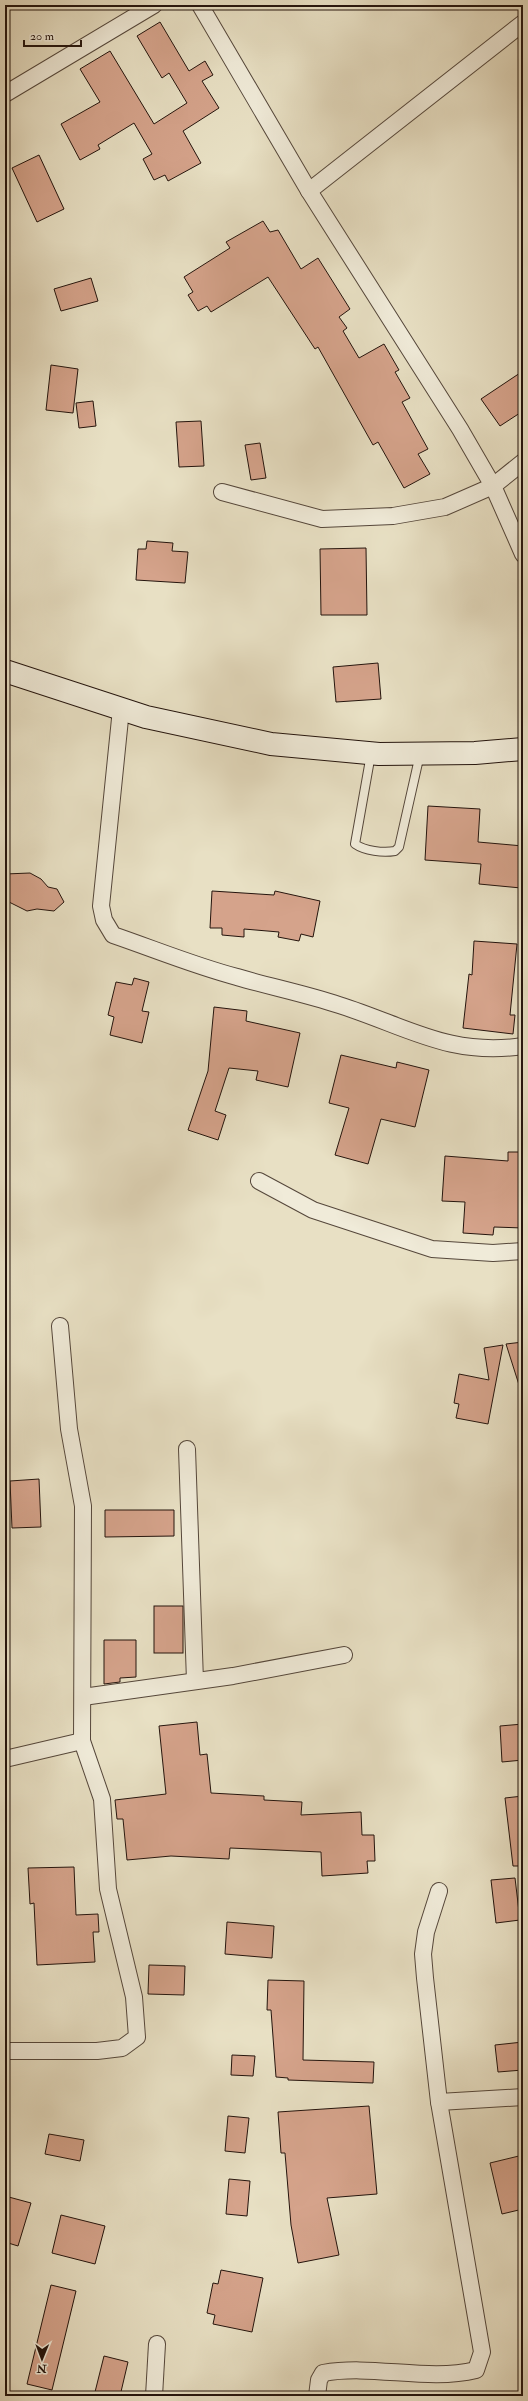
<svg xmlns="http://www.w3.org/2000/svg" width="528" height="2401" viewBox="0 0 528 2401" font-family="'IM FELL Double Pica',serif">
<rect width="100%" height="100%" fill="#e8e0c4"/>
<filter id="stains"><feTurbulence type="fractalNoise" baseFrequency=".005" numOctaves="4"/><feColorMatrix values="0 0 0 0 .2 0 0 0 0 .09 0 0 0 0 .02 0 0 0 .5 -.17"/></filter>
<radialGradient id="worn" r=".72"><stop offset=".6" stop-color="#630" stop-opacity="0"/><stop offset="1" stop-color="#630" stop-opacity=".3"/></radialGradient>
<g fill="#d5a38b" stroke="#24140d">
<path d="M160 22 189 71 205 61 213 75 202 81 219 108 183 131 201 163 168 181 165 175 154 180 143 159 152 154 134 123 98 145 100 149 80 160 61 124 100 102 80 69 110 51 154 124 187 103 169 73 162 78 137 36Z"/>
<path d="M39 155 64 209 37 222 12 168Z"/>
<path d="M263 221 270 232 278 230 301 269 318 258 350 309 339 317 347 328 343 331 359 358 384 344 399 370 395 372 410 398 402 402 428 449 418 454 430 474 404 488 378 442 373 445 318 347 315 349 268 277 211 312 207 306 198 311 188 295 193 292 184 277 230 248 226 242Z"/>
<path d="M91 278 98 301 61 311 54 289Z"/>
<path d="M51 365 78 369 73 413 46 410Z"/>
<path d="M523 371V411L500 426 481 399Z"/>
<path d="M93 401 96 426 79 428 76 403Z"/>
<path d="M201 421 204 466 179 467 176 422Z"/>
<path d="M260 443 266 478 251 480 245 445Z"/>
<path d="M147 541 173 543 172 551 188 552 185 583 136 580 138 549H146Z"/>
<path d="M366 548 367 615H321L320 549Z"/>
<path d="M378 663 381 699 336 702 333 667Z"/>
<path d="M428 806 480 809 478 842 523 846 521 888 479 884 481 864 425 860Z"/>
<path d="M30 873 41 879 48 887 57 889 64 902 54 911 37 909 27 911 5 900V874Z"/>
<path d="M212 891 274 895 275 891 320 901 313 937 301 934 299 941 278 937 279 932 244 929V937L222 935V928H210Z"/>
<path d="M474 941 517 944 510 1015H515L513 1034 463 1028 469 974 472 975Z"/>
<path d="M134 978 149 982 142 1011 149 1012 142 1043 110 1035 114 1017 108 1015 116 982 132 985Z"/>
<path d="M214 1007 247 1011 246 1021 300 1033 288 1087 256 1080 258 1071 229 1068 215 1111 226 1115 218 1140 188 1130 208 1071Z"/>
<path d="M341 1055 396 1068 397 1062 429 1070 415 1127 381 1119 368 1164 335 1155 349 1108 329 1103Z"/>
<path d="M508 1152H523V1228L494 1227 493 1235 463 1233 465 1202 442 1201 445 1156 508 1161Z"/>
<path d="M523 1342V1388H520L506 1344Z"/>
<path d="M503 1345 488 1424 456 1418 459 1404 454 1403 459 1374 489 1380 484 1348Z"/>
<path d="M39 1479 41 1527 12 1528 10 1481Z"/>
<path d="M105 1510H174V1536L105 1537Z"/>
<rect x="154" y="1606" width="29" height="47"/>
<path d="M104 1640H136V1677L120 1678V1682L104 1684Z"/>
<path d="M197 1722 200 1755 207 1754 211 1793 264 1796V1800L302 1802 301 1815 361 1812 362 1835H374L375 1861H367L368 1873 322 1876 321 1852 230 1848 229 1859 171 1856 127 1860 123 1819H117L115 1800 166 1794 159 1726Z"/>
<path d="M523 1724V1760L502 1762 500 1726Z"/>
<path d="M523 1796V1866H513L505 1798Z"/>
<path d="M74 1867 76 1915 98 1914 99 1932H93L95 1962 37 1965 34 1903 30 1904 28 1868Z"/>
<path d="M515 1878 520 1920 496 1923 491 1880Z"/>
<path d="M227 1922 274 1926 272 1958 225 1954Z"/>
<path d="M149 1965 185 1966 184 1995 148 1994Z"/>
<path d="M268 1980 304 1981 303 2060 374 2062 373 2083 288 2080V2078L276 2077 271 2010H267Z"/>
<path d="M523 2042V2070L498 2072 495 2045Z"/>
<path d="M232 2055 255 2056 253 2076 231 2075Z"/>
<path d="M369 2106 377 2194 327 2198 339 2255 298 2263 291 2225 285 2153H281L278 2112Z"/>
<path d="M228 2116 249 2118 245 2153 225 2151Z"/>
<path d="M49 2134 84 2140 80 2161 45 2154Z"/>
<path d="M523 2155V2209L502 2214 490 2163Z"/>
<path d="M229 2179 250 2181 247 2216 226 2214Z"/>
<path d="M5 2196 31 2203 18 2246 5 2242Z"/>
<path d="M61 2215 105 2226 95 2264 52 2253Z"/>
<path d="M221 2270 263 2278 252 2332 213 2324 215 2315 207 2313 213 2283 218 2284Z"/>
<path d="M51 2285 76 2291 52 2390 27 2384Z"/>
<path d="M104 2356 128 2362 120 2396H94Z"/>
</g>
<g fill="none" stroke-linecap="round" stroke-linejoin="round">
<defs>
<path id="lane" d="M371 754 355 844C365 851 383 853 395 851L399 847 420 754"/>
<g id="street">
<path d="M200 5 309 191 460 429 493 486 523 554"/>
<path d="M5 94 154 5"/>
<path d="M309 191 523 23"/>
<path d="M222 492 322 519 393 516 445 507 493 486 523 462"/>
<path d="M121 709 101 906 104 920 113 935C154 949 195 966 237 977 271 987 306 994 339 1005 406 1026 449 1057 523 1046"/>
<path d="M259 1181 313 1210 432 1249 493 1253 523 1251"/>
<path d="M187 1449 195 1681"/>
<path d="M83 1697 233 1676 344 1655"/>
<path d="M5 1759 82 1741 83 1506 69 1429 60 1326"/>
<path d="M5 2051H97L122 2048 137 2037 134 1997 108 1889 102 1799 82 1741"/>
<path d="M439 2102 523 2097"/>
<path d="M154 2396 157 2344"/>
<path d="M317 2396 319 2380 323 2373C374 2364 427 2382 476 2370L482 2352 439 2102 425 1978 423 1954 426 1932 439 1891"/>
</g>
<path id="secondary" d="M5 671 146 717 271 744 379 754 475 753 523 749"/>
</defs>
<use href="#lane" stroke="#55473b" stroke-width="10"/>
<use href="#street" stroke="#55473b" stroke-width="18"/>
<use href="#secondary" stroke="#24140d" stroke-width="24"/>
<use href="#lane" stroke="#f0ebd9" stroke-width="8"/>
<use href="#street" stroke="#f0ebd9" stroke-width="16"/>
<use href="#secondary" stroke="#f0ebd9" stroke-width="22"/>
</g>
<rect width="528" height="2401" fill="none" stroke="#e8e0c4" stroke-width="20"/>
<rect x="6" y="6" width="516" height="2389" fill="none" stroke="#24140d" stroke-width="2"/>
<rect x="10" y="10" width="508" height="2381" fill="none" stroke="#24140d"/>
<g transform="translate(42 2359) rotate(181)" stroke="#f0ebd9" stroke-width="3" paint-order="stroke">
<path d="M0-3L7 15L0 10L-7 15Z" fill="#24140d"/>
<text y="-6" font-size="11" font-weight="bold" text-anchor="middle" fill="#24140d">N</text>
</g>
<path d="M24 40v6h57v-6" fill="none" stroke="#24140d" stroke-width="2"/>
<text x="30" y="40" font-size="12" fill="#24140d" stroke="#f0ebd9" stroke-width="3" paint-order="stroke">20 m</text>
<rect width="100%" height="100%" filter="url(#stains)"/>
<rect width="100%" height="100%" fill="url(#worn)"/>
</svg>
